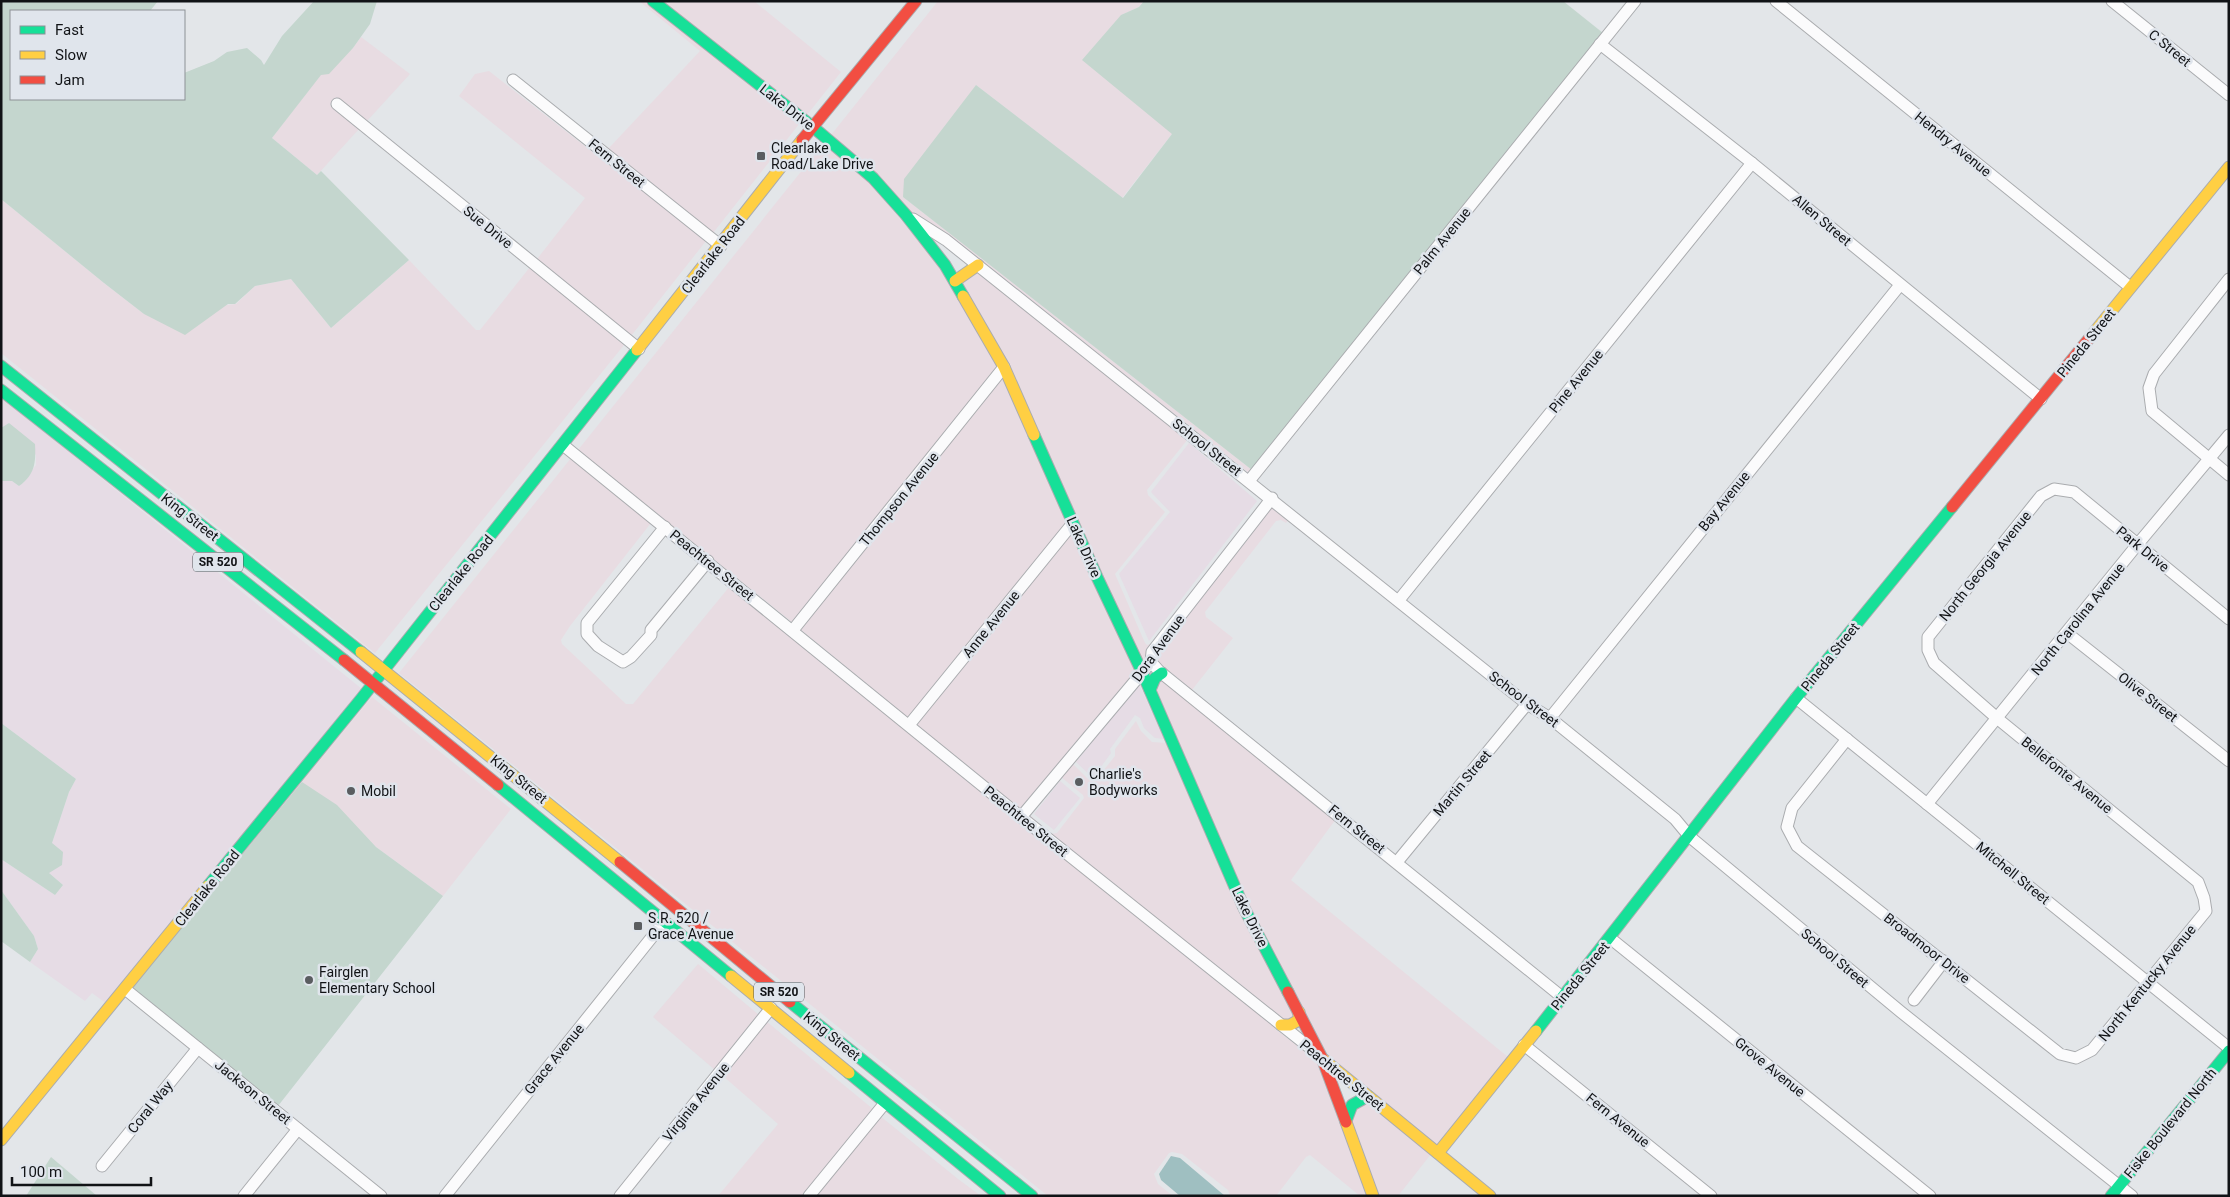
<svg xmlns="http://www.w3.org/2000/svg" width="2230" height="1197" viewBox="0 0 2230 1197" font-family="Roboto,sans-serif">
<rect width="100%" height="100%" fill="#e3e6e9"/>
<g fill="#e8dce2">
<path d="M639 1H644L800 123 713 233 608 149 700 51Z"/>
<path d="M661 1H754L841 72 807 115Z"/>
<path d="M938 1H1144L1139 7 1121 15 1172 134 1122 198 976 85 903 197 1252 470 1249 473 978 259 910 211 831 135Z"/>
<path d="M361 37 410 74 367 121 336 97 330 105 359 129 317 175 272 138 321 74 353 48Z"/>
<path d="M489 71 706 241 631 336 537 259 585 198 459 96 475 74Z"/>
<path d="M824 143 869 182 941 268 998 367 793 623 578 450Z"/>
<path d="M1 199 104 283 144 314 236 304 255 286 291 279 331 328 409 260 476 330H480L530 267 624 345 375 653 1 353Z"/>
<path d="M977 271 1188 439 1147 490 1148 495 1165 512 1115 574 1145 643 1147 645 1153 643 1144 662 961 282Z"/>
<path d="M1003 377 1067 522 908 718 800 629Z"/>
<path d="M571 458 651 523 570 626 561 640 562 644 626 704H633L730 586 1275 1027V1029L1318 1061 1368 1196H1360L1310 1155 1306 1157 1276 1196H1230L1228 1190 1182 1154 1172 1152 1169 1153 1154 1174 1158 1184 1173 1196H1048L399 673Z"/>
<path d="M1272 506 1289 519 1286 523 1281 520 1276 521 1205 612 1206 617 1233 638 1192 690 1156 660 1157 654Z"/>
<path d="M1072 532 1136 672 1021 810 916 724Z"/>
<path d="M1162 679 1336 819 1291 880 1508 1057 1437 1146 1373 1093 1372 1089 1370 1090 1327 1055 1249 905 1155 689Z"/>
<path d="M372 697 511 809 443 896 376 847 302 782Z"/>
<path d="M1136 721 1141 731 1152 742 1166 743 1294 1018 1283 1020 1029 816 1030 815 1051 834 1057 833 1084 798 1083 795 1061 777 1072 763 1090 781H1095L1115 756V749Z"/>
<path d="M698 964 759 1015 715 1070 653 1017Z"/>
<path d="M766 1021 873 1109 803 1196H718L778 1124 723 1076Z"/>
<path d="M1367 1102 1431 1154 1398 1196H1379L1351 1121 1354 1109Z"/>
<path d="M880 1116 958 1179 981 1196H815Z"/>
</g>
<g fill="#e6dce5">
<path d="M1 397 362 689 107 1004 92 993 85 1001 30 962 38 949 34 936 1 890V859L55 895 63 885 49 873 52 843 69 792 76 779 1 723V481L3 480 12 481 19 486 24 482 36 465V455L9 423 1 428Z"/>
<path d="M1189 443 1257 501 1149 641 1119 574 1170 512 1151 492Z"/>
<path d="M1139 684 1164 739 1155 738 1144 728 1140 718 1135 715 1110 749 1111 753 1093 778 1076 762Z"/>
<path d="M1060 781 1080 798 1054 830 1034 814Z"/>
</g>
<g fill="#c4d6ce">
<path d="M1 1H158L150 11H11V99H184V73L214 61 227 52 247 48 261 60 264 65 282 36 314 1H377L370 24 353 48 329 74 321 75 272 138 317 175 321 171 409 260 331 328 291 279 255 286 235 304H228L185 335 144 314 104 283 1 199Z"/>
<path d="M1144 1H1563L1603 33 1252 470 903 197 904 179 976 85 1123 198 1172 134 1082 60 1121 15 1139 7Z"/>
<path d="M9 423 35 444C36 462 35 475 19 486L12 481H1V428Z"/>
<path d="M1 723 76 779 69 792 52 843 63 852 62 865 49 873 63 885 55 895 1 859Z"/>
<path d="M302 782 337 805 376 847 443 896 278 1106 132 988Z"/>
<path d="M1 890 34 936 38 949 30 962 1 941Z"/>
<path d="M51 1157 97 1196H26Z"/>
</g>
<path fill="#9fbfc1" d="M1171 1156 1180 1158 1225 1196H1180L1161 1180 1159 1174Z"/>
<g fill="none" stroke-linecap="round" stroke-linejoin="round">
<defs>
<g id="street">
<path d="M1776 1 2130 287"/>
<path d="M2112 1 2229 95"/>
<path d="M1600 44 1752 163 2041 399"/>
<path d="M513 80 721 246"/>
<path d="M337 104 639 349"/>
<path d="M913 219 946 240 1527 704 1550 718 1675 819 1690 837 1901 1012 2132 1196"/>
<path d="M2229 279 2154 374 2149 388 2152 411 2229 475"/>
<path d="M563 445 1021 817 1319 1055"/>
<path d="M1249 481 1635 1"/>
<path d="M665 527 587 623V634L598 646 623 662 631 657 651 635V630L708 561"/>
<path d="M1399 600 1752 163"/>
<path d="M793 630 1004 367"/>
<path d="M2067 633 2229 761"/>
<path d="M1151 662 1159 671 1562 997"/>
<path d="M1796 698 2229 1048"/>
<path d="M1550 718 1900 285"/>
<path d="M909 725 1073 523"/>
<path d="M1847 739 1792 808 1787 827 1797 846 2060 1054 2076 1058 2092 1050 2206 911 2204 898 2198 882 1998 719 1934 663 1928 650V637L2041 496 2054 489 2074 492 2229 619"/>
<path d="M1927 804 2137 545 2229 435"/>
<path d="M1021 817 1151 662 1152 652 1272 498"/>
<path d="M1397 862 1527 704"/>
<path d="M1610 938 1930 1196"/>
<path d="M125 989 381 1196"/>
<path d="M1914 1000 1944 961"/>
<path d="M1524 1045 1711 1196"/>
<path d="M102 1166 198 1048"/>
<path d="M244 1196 298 1129"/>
<path d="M445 1196 664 922"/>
<path d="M620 1196 771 1008"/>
<path d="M809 1196 885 1103"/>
</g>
<g id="fast">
<path d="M653 1 813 127 873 178 906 215 945 265 963 296"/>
<path d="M1 366 361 652"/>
<path d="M1 390 344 660"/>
<path d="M1034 435 1097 577 1142 672 1244 908 1288 992"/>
<path d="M1150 690 1155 678 1162 673"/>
<path d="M498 785 731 976"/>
<path d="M208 886 361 699 637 350"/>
<path d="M790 1002 1032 1196"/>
<path d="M1536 1031 1796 698 1952 507"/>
<path d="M849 1073 1000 1196"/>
<path d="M1346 1121 1352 1105 1368 1096"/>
<path d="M2111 1196 2229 1051"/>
</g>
<g id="slow">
<path d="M955 281 978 265"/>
<path d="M963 296 1004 367 1034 435"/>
<path d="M2092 335 2229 167"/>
<path d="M637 350 802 140"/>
<path d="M361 652 620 862"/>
<path d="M731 976 849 1073"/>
<path d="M1281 1025H1290L1299 1020V1012"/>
<path d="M1323 1059 1490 1196"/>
<path d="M1346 1122 1373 1196"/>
<path d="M1 1140 208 886"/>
<path d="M1438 1153 1536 1031"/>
</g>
<g id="jam">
<path d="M802 140 916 1"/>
<path d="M1952 507 2092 335"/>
<path d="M344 660 498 785"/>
<path d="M620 862 790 1002"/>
<path d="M1288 992 1322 1058 1346 1122"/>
</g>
</defs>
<use href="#street" stroke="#aaacaf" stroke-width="13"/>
<use href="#fast" stroke="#aaacaf" stroke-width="13"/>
<use href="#slow" stroke="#aaacaf" stroke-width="13"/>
<use href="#jam" stroke="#aaacaf" stroke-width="13"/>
<use href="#street" stroke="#fbfbfc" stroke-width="11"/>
<use href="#fast" stroke="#16e098" stroke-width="11"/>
<use href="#slow" stroke="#ffcf43" stroke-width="11"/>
<use href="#jam" stroke="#f24e42" stroke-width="11"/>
</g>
<g fill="#5a5d60" stroke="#e0e5ec" stroke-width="2">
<rect x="756" y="151" width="10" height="10" rx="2.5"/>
<circle cx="1079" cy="782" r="5"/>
<circle cx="351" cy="791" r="5"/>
<rect x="633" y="921" width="10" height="10" rx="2.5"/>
<circle cx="309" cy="980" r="5"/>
</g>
<g text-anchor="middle" stroke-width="5" stroke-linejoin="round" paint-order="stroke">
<g fill="#e0e5ec" stroke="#4f5256" stroke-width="1">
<rect x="193" y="552.5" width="50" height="19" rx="4"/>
<rect x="754" y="982.5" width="50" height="19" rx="4"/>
</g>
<g font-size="12" font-weight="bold" fill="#111316">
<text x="218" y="566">SR 520</text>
<text x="779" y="996">SR 520</text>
</g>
<g font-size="14" fill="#111316" stroke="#e0e5ec">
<text transform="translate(2170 48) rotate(39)" y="5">C Street</text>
<text transform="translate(787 107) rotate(38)" y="5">Lake Drive</text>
<text transform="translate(1953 144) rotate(39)" y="5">Hendry Avenue</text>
<text transform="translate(617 163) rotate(39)" y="5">Fern Street</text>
<text transform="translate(1822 220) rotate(40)" y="5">Allen Street</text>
<text transform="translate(488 227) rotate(39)" y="5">Sue Drive</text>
<text transform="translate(1442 241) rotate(-51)" y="5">Palm Avenue</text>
<text transform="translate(713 255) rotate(-52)" y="5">Clearlake Road</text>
<text transform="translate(2086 343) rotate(-51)" y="5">Pineda Street</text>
<text transform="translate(1576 381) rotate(-51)" y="5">Pine Avenue</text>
<text transform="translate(1207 447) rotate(38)" y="5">School Street</text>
<text transform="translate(899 499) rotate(-51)" y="5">Thompson Avenue</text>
<text transform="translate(1724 501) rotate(-51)" y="5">Bay Avenue</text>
<text transform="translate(190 517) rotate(38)" y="5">King Street</text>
<text transform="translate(1084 547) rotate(66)" y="5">Lake Drive</text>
<text transform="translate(2143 549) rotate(39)" y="5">Park Drive</text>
<text transform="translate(712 565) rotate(39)" y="5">Peachtree Street</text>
<text transform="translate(1985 566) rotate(-51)" y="5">North Georgia Avenue</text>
<text transform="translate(461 573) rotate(-51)" y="5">Clearlake Road</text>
<text transform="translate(2078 619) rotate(-51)" y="5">North Carolina Avenue</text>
<text transform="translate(991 624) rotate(-51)" y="5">Anne Avenue</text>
<text transform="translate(1158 648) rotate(-54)" y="5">Dora Avenue</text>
<text transform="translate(1830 657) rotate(-51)" y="5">Pineda Street</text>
<text transform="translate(2148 697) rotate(38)" y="5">Olive Street</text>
<text transform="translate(1524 699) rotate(37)" y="5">School Street</text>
<text transform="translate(2067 775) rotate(39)" y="5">Bellefonte Avenue</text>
<text transform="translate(519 779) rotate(39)" y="5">King Street</text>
<text transform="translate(1462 783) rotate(-50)" y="5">Martin Street</text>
<text transform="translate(1026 821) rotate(39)" y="5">Peachtree Street</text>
<text transform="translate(1357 829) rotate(39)" y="5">Fern Street</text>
<text transform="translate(2013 873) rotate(39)" y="5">Mitchell Street</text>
<text transform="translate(207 888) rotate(-51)" y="5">Clearlake Road</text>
<text transform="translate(1250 917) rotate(64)" y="5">Lake Drive</text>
<text transform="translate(1927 948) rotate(38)" y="5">Broadmoor Drive</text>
<text transform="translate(1835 958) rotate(40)" y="5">School Street</text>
<text transform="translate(1580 976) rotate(-51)" y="5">Pineda Street</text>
<text transform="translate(2147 983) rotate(-51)" y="5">North Kentucky Avenue</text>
<text transform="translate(832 1036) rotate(39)" y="5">King Street</text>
<text transform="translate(554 1059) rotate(-51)" y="5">Grace Avenue</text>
<text transform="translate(1770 1067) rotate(39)" y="5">Grove Avenue</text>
<text transform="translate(1342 1075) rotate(39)" y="5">Peachtree Street</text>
<text transform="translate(253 1092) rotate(39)" y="5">Jackson Street</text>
<text transform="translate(696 1102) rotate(-51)" y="5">Virginia Avenue</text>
<text transform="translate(150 1107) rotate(-51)" y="5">Coral Way</text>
<text transform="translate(1618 1120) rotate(39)" y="5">Fern Avenue</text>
<text transform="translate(2170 1123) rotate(-51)" y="5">Fiske Boulevard North</text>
</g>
<g font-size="14" fill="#111316" stroke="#e0e5ec" text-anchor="start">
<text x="771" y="153">Clearlake<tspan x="771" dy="16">Road/Lake Drive</tspan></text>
<text x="1089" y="779">Charlie's<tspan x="1089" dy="16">Bodyworks</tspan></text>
<text x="361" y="796">Mobil</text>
<text x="648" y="923">S.R. 520 /<tspan x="648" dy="16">Grace Avenue</tspan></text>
<text x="319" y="977">Fairglen<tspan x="319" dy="16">Elementary School</tspan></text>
</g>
</g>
<rect width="2230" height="1197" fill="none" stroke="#111316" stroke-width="5"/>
<rect x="10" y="10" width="175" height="90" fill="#e0e5ec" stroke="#8d9196"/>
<rect x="20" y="26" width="25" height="8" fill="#16e098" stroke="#8d9196"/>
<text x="55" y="35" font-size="15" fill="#111316">Fast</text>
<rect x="20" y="51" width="25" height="8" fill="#ffcf43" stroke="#8d9196"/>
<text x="55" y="60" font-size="15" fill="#111316">Slow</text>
<rect x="20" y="76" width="25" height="8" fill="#f24e42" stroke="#8d9196"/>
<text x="55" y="85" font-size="15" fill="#111316">Jam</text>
<path d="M12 1177v8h139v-8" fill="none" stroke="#111316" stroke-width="2.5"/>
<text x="20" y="1177" font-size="15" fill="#111316" stroke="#e0e5ec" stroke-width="4" paint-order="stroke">100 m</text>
</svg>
